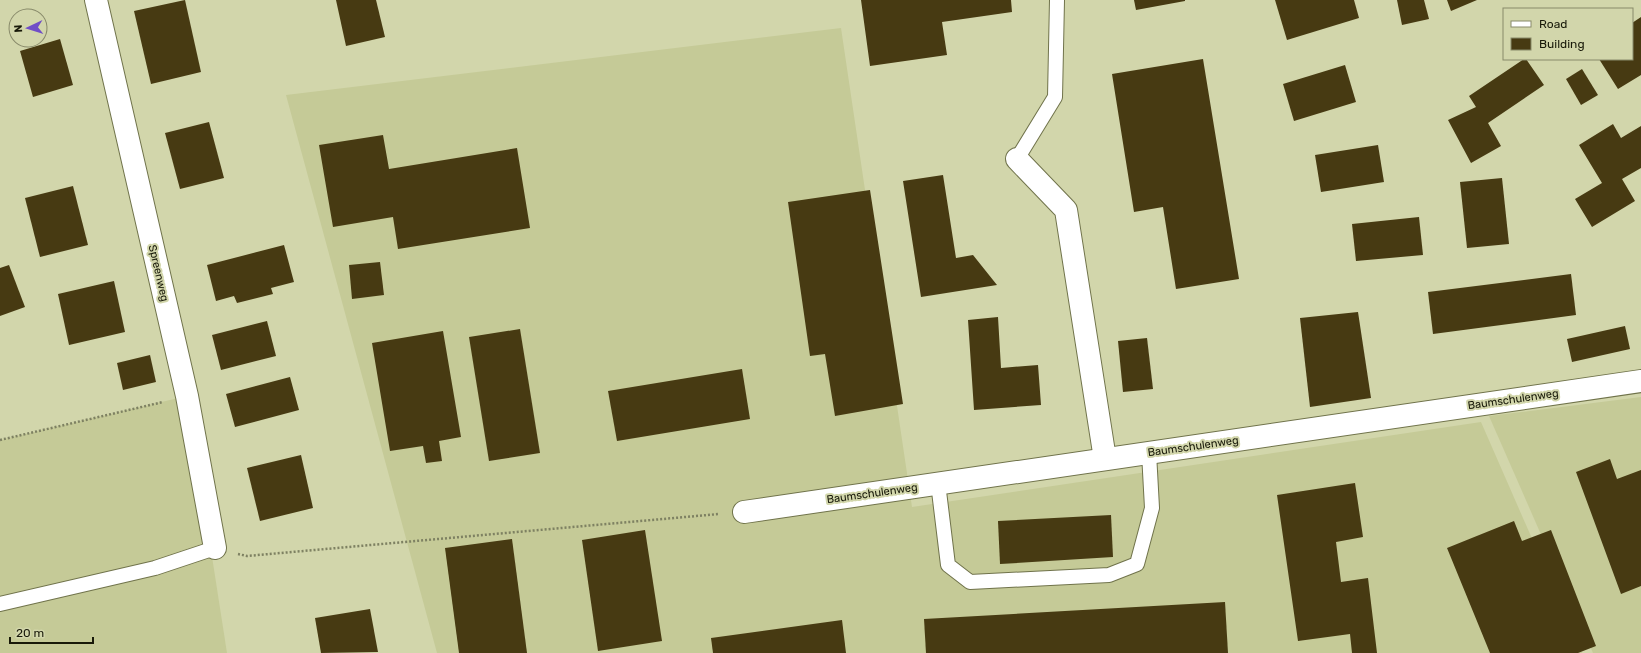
<svg xmlns="http://www.w3.org/2000/svg" width="1641" height="653" viewBox="0 0 1641 653" font-family="Rubik,sans-serif">
<rect width="100%" height="100%" fill="#d2d6ab"/>
<g fill="#c5ca97">
<path d="M841 28 912 507 1481 422 1582 653H437L286 95Z"/>
<path d="M187 396 227 653H0V440Z"/>
<path d="M1641 397V653H1593L1489 416Z"/>
</g>
<g fill="#473a12">
<path d="M185 0 201 72 151 84 134 11Z"/>
<path d="M336 0H376L385 37 346 46Z"/>
<path d="M861 0H1011L1012 12 942 22 947 55 870 66Z"/>
<path d="M1134 0H1185V1L1136 10Z"/>
<path d="M1275 0H1354L1359 18 1287 40Z"/>
<path d="M1397 0H1424L1429 19 1402 25Z"/>
<path d="M1447 0H1477L1451 11Z"/>
<path d="M1641 17V75L1618 89 1599 59H1632V23Z"/>
<path d="M60 39 73 85 33 97 20 51Z"/>
<path d="M1203 59 1239 279 1176 289 1163 207 1134 212 1112 74Z"/>
<path d="M1524 59H1526L1544 85 1488 123 1501 146 1471 163 1448 120 1476 107 1469 96Z"/>
<path d="M1345 65 1356 102 1294 121 1283 84Z"/>
<path d="M1582 69 1598 95 1581 105 1566 79Z"/>
<path d="M209 122 224 178 180 189 165 133Z"/>
<path d="M1613 124 1621 138 1641 126V168L1622 179 1635 201 1592 227 1575 199 1602 183 1579 145Z"/>
<path d="M383 135 389 169 517 148 530 228 398 249 393 217 333 227 319 145Z"/>
<path d="M1378 145 1384 182 1321 192 1315 155Z"/>
<path d="M943 175 956 258 973 255 997 285 921 297 903 181Z"/>
<path d="M1502 178 1509 244 1467 248 1460 182Z"/>
<path d="M73 186 88 245 40 257 25 198Z"/>
<path d="M870 190 903 404 835 416 825 354 810 356 788 202Z"/>
<path d="M1419 217 1423 255 1356 261 1352 224Z"/>
<path d="M284 245 294 282 271 288 273 294 237 303 234 296 216 301 207 265Z"/>
<path d="M380 262 384 295 352 299 349 265Z"/>
<path d="M9 265 25 307 0 316V268Z"/>
<path d="M1571 274 1576 315 1433 334 1428 292Z"/>
<path d="M114 281 125 332 69 345 58 294Z"/>
<path d="M1358 312 1371 398 1310 407 1300 318Z"/>
<path d="M998 317 1001 368 1038 365 1041 405 974 410 968 320Z"/>
<path d="M267 321 276 356 221 370 212 335Z"/>
<path d="M1625 326 1630 349 1572 362 1567 339Z"/>
<path d="M520 329 540 453 489 461 469 337Z"/>
<path d="M443 331 461 437 439 441 442 461 426 463 423 446 390 451 372 343Z"/>
<path d="M1147 338 1153 389 1123 392 1118 341Z"/>
<path d="M150 355 156 382 123 390 117 363Z"/>
<path d="M742 369 750 419 617 441 608 391Z"/>
<path d="M290 377 299 410 235 427 226 394Z"/>
<path d="M301 455 313 508 260 521 247 468Z"/>
<path d="M1610 459 1617 479 1641 470V586L1621 594 1576 472Z"/>
<path d="M1355 483 1363 537 1336 542 1341 582 1368 578 1377 653H1352L1350 634 1298 641 1277 495Z"/>
<path d="M1111 515 1113 557 1000 564 998 521Z"/>
<path d="M1514 521 1522 541 1551 530 1596 646 1578 653H1490L1447 548Z"/>
<path d="M645 530 662 641 598 651 582 540Z"/>
<path d="M512 539 527 653H459L445 548Z"/>
<path d="M1225 602 1228 653H926L924 619Z"/>
<path d="M370 609 378 652 321 653 315 618Z"/>
<path d="M842 620 846 653H713L711 638Z"/>
</g>
<g fill="none" stroke-linecap="round" stroke-linejoin="round">
<defs>
<g id="lane">
<path d="M1017 159 1055 97 1057 0"/>
<path d="M938 483 948 565 970 582 1109 575 1137 564 1152 508 1149 453"/>
<path d="M0 604 155 568 215 548"/>
</g>
<g id="street">
<path d="M96 0 187 396 215 548"/>
<path d="M1017 159 1066 210 1105 459"/>
<path d="M744 512 1641 381"/>
</g>
</defs>
<use href="#lane" stroke="#70734b" stroke-width="16"/>
<use href="#street" stroke="#70734b" stroke-width="24"/>
<g stroke="#7e8162" stroke-width="2.5" stroke-dasharray="2 2" stroke-linecap="butt">
<path d="M0 440 163 402"/>
<path d="M238 554 247 556 719 514"/>
</g>
<use href="#lane" stroke="#fff" stroke-width="14"/>
<use href="#street" stroke="#fff" stroke-width="22"/>
</g>
<g text-anchor="middle" stroke-width="4" stroke-linejoin="round" paint-order="stroke">
<g font-size="11" fill="#181909" stroke="#d2d6ab">
<text transform="translate(159 273) rotate(77)" y="4">Spreenweg</text>
<text transform="translate(1513 399) rotate(-8)" y="4">Baumschulenweg</text>
<text transform="translate(1193 446) rotate(-8)" y="4">Baumschulenweg</text>
<text transform="translate(872 493) rotate(-8)" y="4">Baumschulenweg</text>
</g>
</g>
<rect x="1503" y="8" width="130" height="52" fill="#d2d6ab" stroke="#888a6a"/>
<rect x="1511" y="21" width="20" height="6" fill="#ffffff" stroke="#888a6a"/>
<text x="1539" y="28" font-size="12" fill="#181909">Road</text>
<rect x="1511" y="38" width="20" height="12" fill="#473a12" stroke="#888a6a"/>
<text x="1539" y="48" font-size="12" fill="#181909">Building</text>
<g transform="translate(28 28) rotate(266)"><circle r="19" fill="#d2d6ab" stroke="#888a6a"/>
<path d="M0-3L7 15L0 10L-7 15Z" fill="#704ec7"/>
<text y="-6" font-size="11" font-weight="bold" text-anchor="middle" fill="#181909">N</text>
</g>
<path d="M10 637v6h83v-6" fill="none" stroke="#181909" stroke-width="2"/>
<text x="16" y="637" font-size="12" fill="#181909" stroke="#d2d6ab" stroke-width="3" paint-order="stroke">20 m</text>
</svg>
